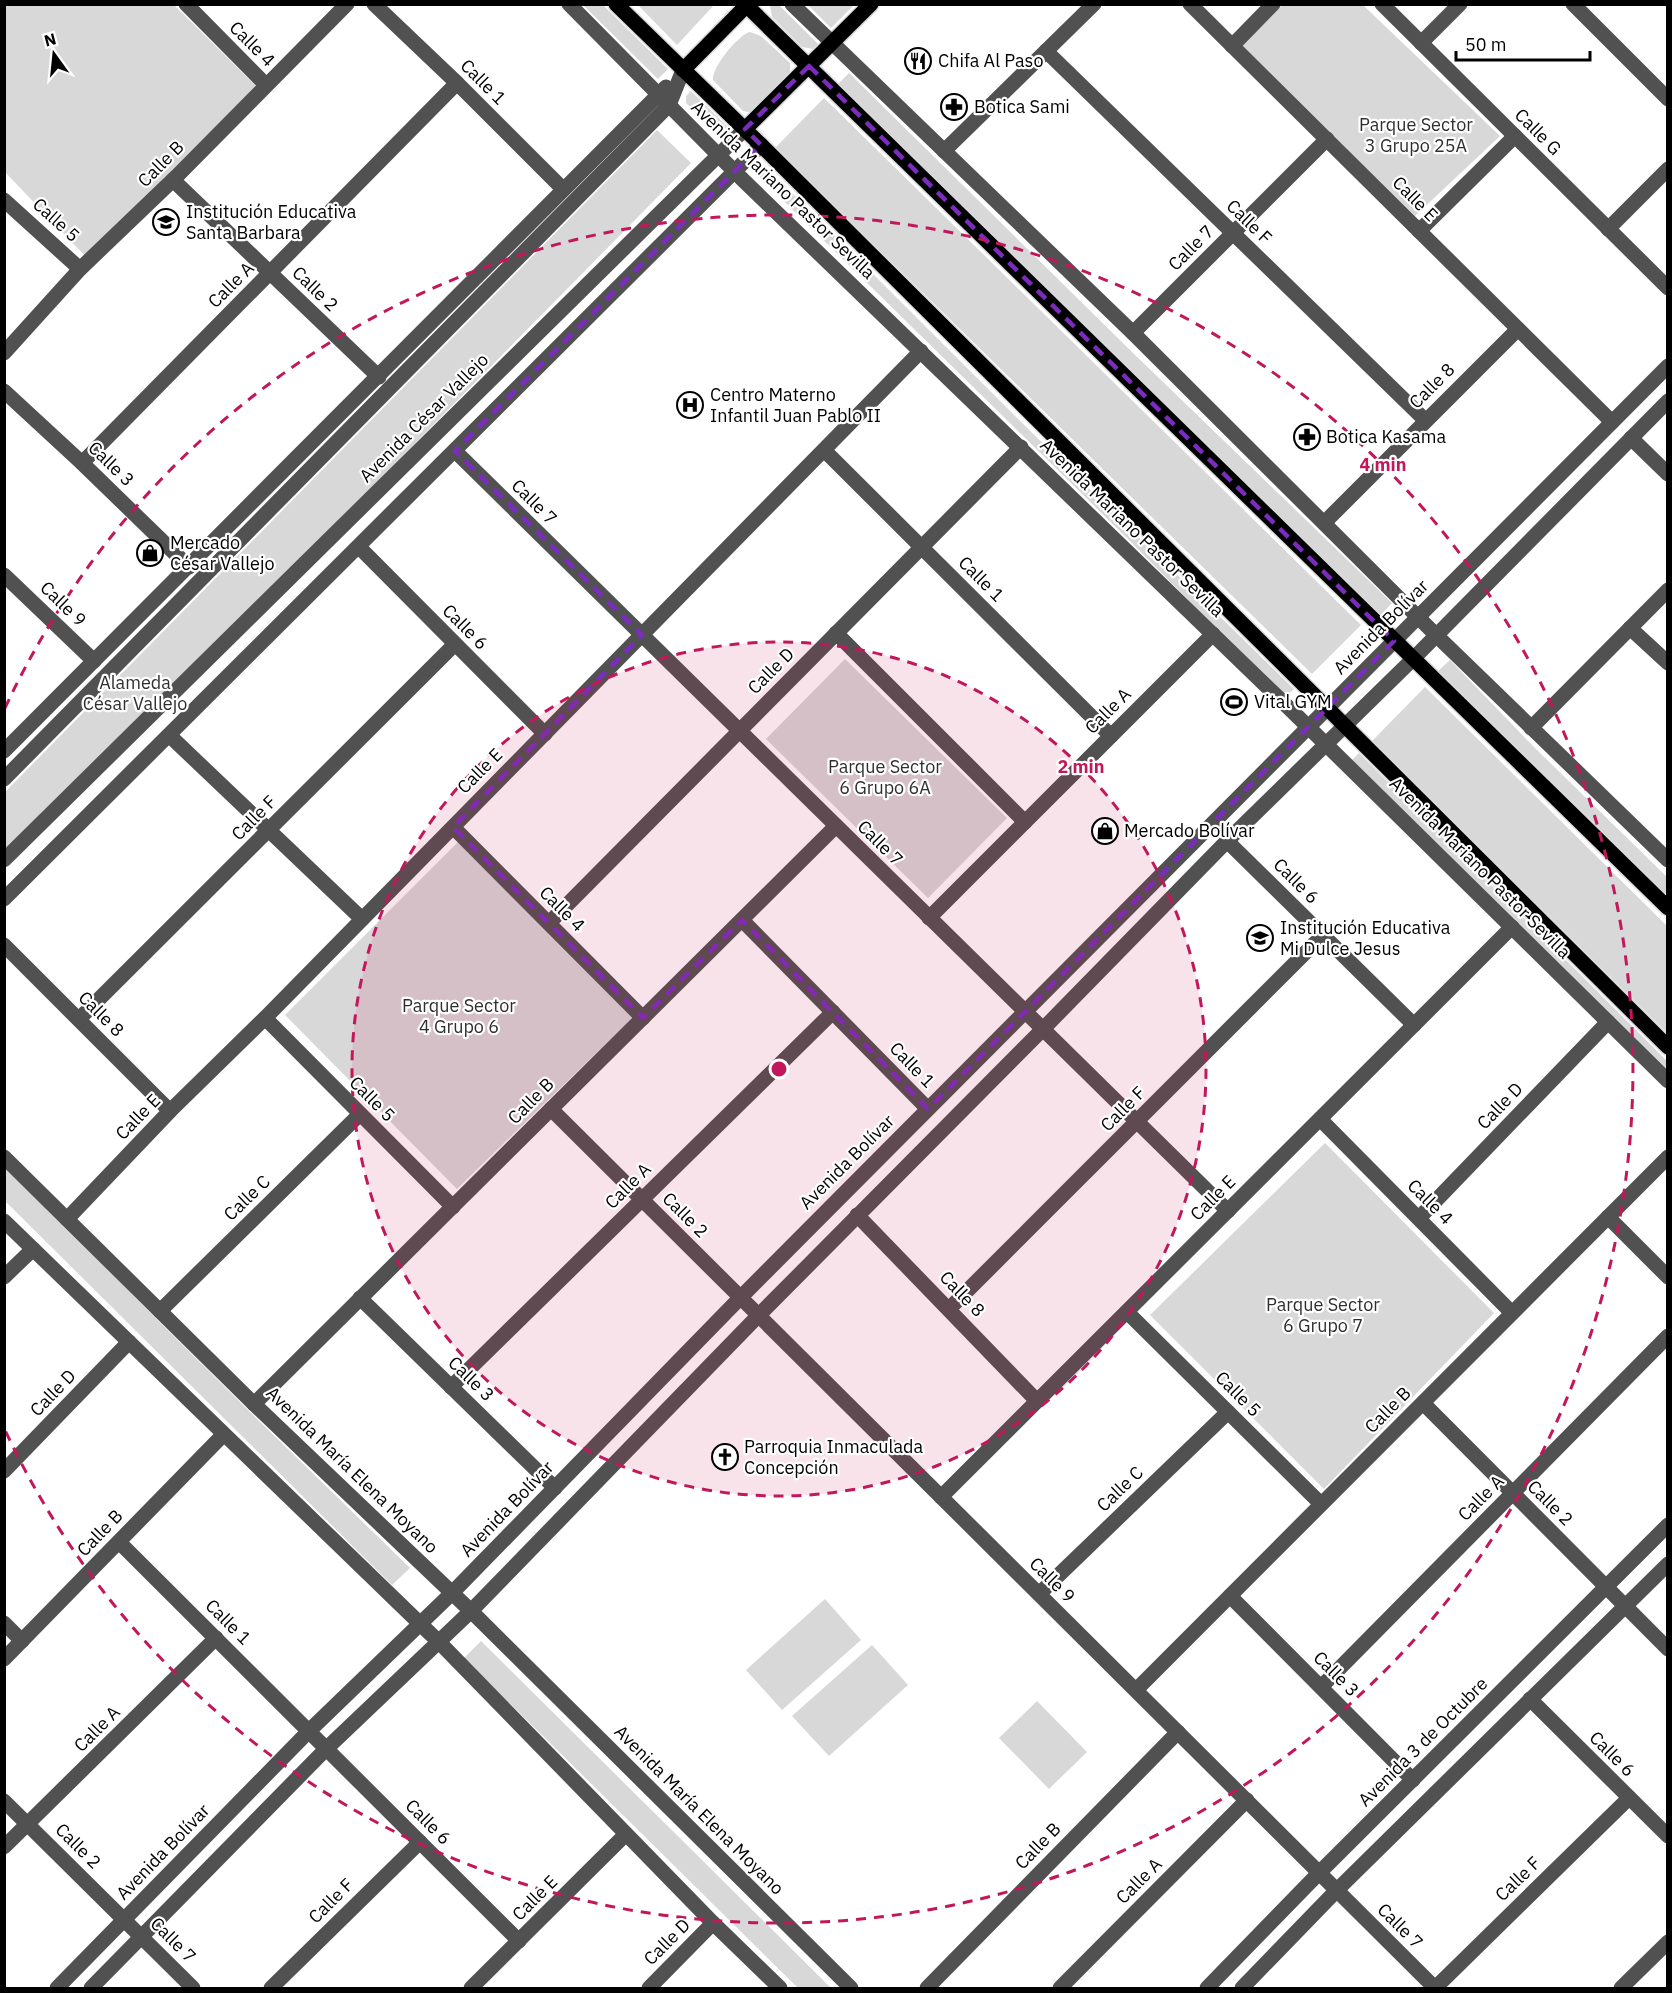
<svg xmlns="http://www.w3.org/2000/svg" width="1672" height="1993" viewBox="0 0 1672 1993" font-family="'IBM Plex Sans',sans-serif">
<rect width="100%" height="100%" fill="#fff"/>
<g fill="#d8d8d8">
<path d="M4 5H174L257 87 86 257 5 172Z"/>
<path d="M583 5H603L668 69 658 79Z"/>
<path d="M638 5H714L677 45Z"/>
<path d="M770 5H779L818 44 813 49 802 47 772 17Z"/>
<path d="M808 5H854L831 28Z"/>
<path d="M1282 5H1363L1500 136 1415 216 1242 45Z"/>
<path d="M750 32 761 36 790 63V75L754 113 743 111 713 80C711 68 738 35 750 32Z"/>
<path d="M849 73 1133 353 1392 603 1380 616 838 84Z"/>
<path d="M691 91 735 134 730 139H722L686 103V96Z"/>
<path d="M824 98 1361 625 1312 674 775 148Z"/>
<path d="M657 130 691 163 5 860V792Z"/>
<path d="M762 163 1014 415 1294 689 1285 698 1129 540 753 171Z"/>
<path d="M845 659 1007 818 928 898 766 739Z"/>
<path d="M1450 660 1534 747 1667 877V897L1438 671Z"/>
<path d="M1425 687 1667 926V1033L1372 741Z"/>
<path d="M1359 753 1667 1061V1077L1349 763Z"/>
<path d="M458 842 633 1017 457 1189 285 1015Z"/>
<path d="M1325 1143 1494 1313 1324 1489 1150 1315Z"/>
<path d="M5 1168 249 1411 410 1568 392 1585 5 1201Z"/>
<path d="M825 1599 861 1640 782 1710 746 1670Z"/>
<path d="M481 1641 831 1988H798L464 1658Z"/>
<path d="M872 1645 908 1685 829 1756 792 1716Z"/>
<path d="M1037 1701 1087 1752 1049 1789 999 1738Z"/>
</g>
<g fill="none" stroke-linecap="round" stroke-linejoin="round">
<defs>
<g id="major">
<path d="M616 4 761 145 1668 1047"/>
<path d="M745 4 1668 908"/>
<path d="M683 70 748 4"/>
<path d="M745 129 871 4"/>
</g>
</defs>
<use href="#major" stroke="#dbdbdb" stroke-width="18"/>
<g stroke="#515151" stroke-width="15">
<path d="M186 4 266 85"/>
<path d="M374 4 457 83 563 189"/>
<path d="M569 4 741 178 1291 710 1668 1081"/>
<path d="M792 4 1133 333 1436 635 1668 860"/>
<path d="M1190 4 1612 422"/>
<path d="M1382 4 1668 288"/>
<path d="M1573 4 1668 99"/>
<path d="M1421 43 1460 4"/>
<path d="M1232 46 1273 4"/>
<path d="M1046 51 1425 420"/>
<path d="M944 151 1094 4"/>
<path d="M173 180 379 377"/>
<path d="M4 200 80 269"/>
<path d="M1608 229 1668 169"/>
<path d="M1419 231 1515 136"/>
<path d="M1133 333 1327 139"/>
<path d="M4 353 80 269 176 177 347 4"/>
<path d="M4 391 82 463 189 567"/>
<path d="M1631 438 1668 474"/>
<path d="M824 450 1111 736"/>
<path d="M455 451 1228 1211"/>
<path d="M82 463 457 83"/>
<path d="M1324 523 1518 329"/>
<path d="M359 547 545 734"/>
<path d="M4 575 94 661"/>
<path d="M1630 628 1668 663"/>
<path d="M836 633 1025 822"/>
<path d="M1531 728 1668 590"/>
<path d="M170 736 362 919"/>
<path d="M4 751 666 87"/>
<path d="M4 779 669 105 683 70"/>
<path d="M453 827 643 1018"/>
<path d="M1227 841 1414 1025"/>
<path d="M4 860 745 129"/>
<path d="M4 899 761 145"/>
<path d="M929 918 1213 634"/>
<path d="M742 920 928 1109"/>
<path d="M549 923 1021 447"/>
<path d="M4 945 170 1111"/>
<path d="M265 1018 453 1207"/>
<path d="M79 1019 455 644"/>
<path d="M551 1109 1435 1988"/>
<path d="M1320 1119 1512 1313"/>
<path d="M4 1157 254 1404 471 1611 851 1988"/>
<path d="M857 1215 1037 1401"/>
<path d="M1608 1217 1668 1277"/>
<path d="M1419 1218 1608 1022"/>
<path d="M67 1219 170 1111 265 1018 921 351"/>
<path d="M4 1221 439 1642 713 1923 780 1988"/>
<path d="M4 1277 33 1249"/>
<path d="M360 1298 555 1488"/>
<path d="M949 1309 1323 935"/>
<path d="M160 1311 360 1114"/>
<path d="M1127 1312 1321 1504"/>
<path d="M451 1387 833 1012"/>
<path d="M1423 1403 1668 1649"/>
<path d="M254 1404 836 826"/>
<path d="M4 1471 129 1342"/>
<path d="M941 1497 1512 927"/>
<path d="M119 1542 519 1941"/>
<path d="M1039 1594 1228 1412"/>
<path d="M1230 1596 1413 1780"/>
<path d="M4 1623 22 1641"/>
<path d="M4 1659 223 1435"/>
<path d="M1321 1687 1668 1336"/>
<path d="M1136 1690 1668 1157"/>
<path d="M1530 1699 1668 1836"/>
<path d="M4 1801 193 1988"/>
<path d="M4 1847 216 1638"/>
<path d="M57 1988 309 1731 452 1593 741 1297 1668 366"/>
<path d="M91 1988 326 1749 471 1611 759 1315 1043 1029 1227 841 1413 659 1668 401"/>
<path d="M271 1988 420 1842"/>
<path d="M471 1988 626 1834"/>
<path d="M649 1988 713 1923"/>
<path d="M927 1988 1178 1732"/>
<path d="M1060 1988 1247 1800"/>
<path d="M1207 1988 1319 1873 1668 1525"/>
<path d="M1242 1988 1337 1890 1668 1564"/>
<path d="M1435 1988 1629 1798"/>
<path d="M1621 1988 1668 1942"/>
</g>
<use href="#major" stroke="#000" stroke-width="15"/>
</g>
<path fill="none" stroke="#7b2cbf" stroke-width="4.5" stroke-dasharray="12 8" stroke-linejoin="round" d="M809 66 1394 641 928 1109 742 920 643 1018 453 827 642 635 455 451 761 145 745 129Z"/>
<circle cx="779" cy="1069" r="427" fill="#c2185b" fill-opacity=".12"/>
<g fill="none" stroke="#c2185b" stroke-width="3" stroke-dasharray="10 8">
<circle cx="779" cy="1069" r="427"/>
<path d="M5 708A854 854 0 1 1 5 1430"/>
</g>
<defs>
<symbol id="restaurant-ring" viewBox="-11 -11 22 22"><circle r="9.5" fill="#fff" stroke="#000" stroke-width="1.5"/><path d="M-5-6h1v4h1v-4h1v4h1v-4h1v5L-1.5 .5V6h-2V.5L-5-1ZM5-6V6H3V1.5H1.5Q1.5-4 5-6Z" fill="#000"/></symbol>
<symbol id="pharmacy-ring" viewBox="-11 -11 22 22"><circle r="9.5" fill="#fff" stroke="#000" stroke-width="1.5"/><path d="M-2-6h4v4h4v4h-4v4h-4v-4h-4v-4h4Z" fill="#000"/></symbol>
<symbol id="school-ring" viewBox="-11 -11 22 22"><circle r="9.5" fill="#fff" stroke="#000" stroke-width="1.5"/><path d="M0-5L7-2L0 1L-7-2ZM-4 1L0 2.5L4 1V4Q0 6-4 4Z" fill="#000"/></symbol>
<symbol id="hospital-ring" viewBox="-11 -11 22 22"><circle r="9.5" fill="#fff" stroke="#000" stroke-width="1.5"/><path d="M-5-5h3v3.5h4V-5h3V5h-3V1.5h-4V5h-3Z" fill="#000"/></symbol>
<symbol id="shop-ring" viewBox="-11 -11 22 22"><circle r="9.5" fill="#fff" stroke="#000" stroke-width="1.5"/><path d="M-5-2.5h2.3a2.7 3.5 0 0 1 5.4 0H5L5.5 6h-11ZM-1.5-2.5h3a1.5 2.3 0 0 0-3 0Z" fill="#000"/></symbol>
<symbol id="stadium-ring" viewBox="-11 -11 22 22"><circle r="9.5" fill="#fff" stroke="#000" stroke-width="1.5"/><path d="M0-5a6.5 5 0 1 0 0 10a6.5 5 0 1 0 0-10ZM-3.5-1.8h7v3.6h-7Z" fill="#000"/></symbol>
<symbol id="church-ring" viewBox="-11 -11 22 22"><circle r="9.5" fill="#fff" stroke="#000" stroke-width="1.5"/><path d="M-1.2-6h2.4v3.5h3.3v2.4h-3.3V6h-2.4V-.1h-3.3v-2.4h3.3Z" fill="#000"/></symbol>
</defs>
<g fill-rule="evenodd">
<use href="#restaurant-ring" x="903" y="46" width="30" height="30"/>
<use href="#pharmacy-ring" x="939" y="92" width="30" height="30"/>
<use href="#school-ring" x="151" y="207" width="30" height="30"/>
<use href="#hospital-ring" x="675" y="390" width="30" height="30"/>
<use href="#pharmacy-ring" x="1292" y="422" width="30" height="30"/>
<use href="#shop-ring" x="135" y="538" width="30" height="30"/>
<use href="#stadium-ring" x="1219" y="687" width="30" height="30"/>
<use href="#shop-ring" x="1090" y="816" width="30" height="30"/>
<use href="#school-ring" x="1245" y="923" width="30" height="30"/>
<use href="#church-ring" x="710" y="1442" width="30" height="30"/>
</g>
<g text-anchor="middle" stroke-width="4.5" stroke-linejoin="round" paint-order="stroke">
<g font-size="18" fill="#000" stroke="#fff">
<text transform="translate(252 44) rotate(45)" y="6">Calle 4</text>
<text transform="translate(483 82) rotate(45)" y="6">Calle 1</text>
<text transform="translate(1538 132) rotate(45)" y="6">Calle G</text>
<text transform="translate(161 164) rotate(-45)" y="6">Calle B</text>
<text transform="translate(783 190) rotate(44)" y="6">Avenida Mariano Pastor Sevilla</text>
<text transform="translate(1415 199) rotate(45)" y="6">Calle E</text>
<text transform="translate(56 220) rotate(42)" y="6">Calle 5</text>
<text transform="translate(1249 222) rotate(44)" y="6">Calle F</text>
<text transform="translate(1191 248) rotate(-45)" y="6">Calle 7</text>
<text transform="translate(231 285) rotate(-45)" y="6">Calle A</text>
<text transform="translate(315 289) rotate(44)" y="6">Calle 2</text>
<text transform="translate(1432 386) rotate(-45)" y="6">Calle 8</text>
<text transform="translate(424 418) rotate(-45)" y="6">Avenida César Vallejo</text>
<text transform="translate(111 464) rotate(44)" y="6">Calle 3</text>
<text transform="translate(534 502) rotate(45)" y="6">Calle 7</text>
<text transform="translate(1132 528) rotate(44)" y="6">Avenida Mariano Pastor Sevilla</text>
<text transform="translate(981 579) rotate(45)" y="6">Calle 1</text>
<text transform="translate(63 604) rotate(44)" y="6">Calle 9</text>
<text transform="translate(465 627) rotate(45)" y="6">Calle 6</text>
<text transform="translate(1381 627) rotate(-45)" y="6">Avenida Bolívar</text>
<text transform="translate(771 671) rotate(-45)" y="6">Calle D</text>
<text transform="translate(1108 711) rotate(-45)" y="6">Calle A</text>
<text transform="translate(480 771) rotate(-45)" y="6">Calle E</text>
<text transform="translate(254 818) rotate(-45)" y="6">Calle F</text>
<text transform="translate(880 843) rotate(45)" y="6">Calle 7</text>
<text transform="translate(1480 868) rotate(45)" y="6">Avenida Mariano Pastor Sevilla</text>
<text transform="translate(1296 881) rotate(45)" y="6">Calle 6</text>
<text transform="translate(562 909) rotate(45)" y="6">Calle 4</text>
<text transform="translate(101 1014) rotate(45)" y="6">Calle 8</text>
<text transform="translate(912 1065) rotate(46)" y="6">Calle 1</text>
<text transform="translate(372 1099) rotate(45)" y="6">Calle 5</text>
<text transform="translate(531 1101) rotate(-45)" y="6">Calle B</text>
<text transform="translate(1500 1106) rotate(-46)" y="6">Calle D</text>
<text transform="translate(1123 1109) rotate(-45)" y="6">Calle F</text>
<text transform="translate(138 1117) rotate(-46)" y="6">Calle E</text>
<text transform="translate(847 1162) rotate(-45)" y="6">Avenida Bolívar</text>
<text transform="translate(628 1186) rotate(-45)" y="6">Calle A</text>
<text transform="translate(247 1198) rotate(-44)" y="6">Calle C</text>
<text transform="translate(1213 1198) rotate(-45)" y="6">Calle E</text>
<text transform="translate(1430 1202) rotate(45)" y="6">Calle 4</text>
<text transform="translate(685 1215) rotate(45)" y="6">Calle 2</text>
<text transform="translate(962 1294) rotate(46)" y="6">Calle 8</text>
<text transform="translate(471 1379) rotate(44)" y="6">Calle 3</text>
<text transform="translate(53 1393) rotate(-46)" y="6">Calle D</text>
<text transform="translate(1238 1394) rotate(45)" y="6">Calle 5</text>
<text transform="translate(1388 1410) rotate(-45)" y="6">Calle B</text>
<text transform="translate(352 1470) rotate(44)" y="6">Avenida María Elena Moyano</text>
<text transform="translate(1120 1489) rotate(-44)" y="6">Calle C</text>
<text transform="translate(1481 1498) rotate(-45)" y="6">Calle A</text>
<text transform="translate(1550 1503) rotate(45)" y="6">Calle 2</text>
<text transform="translate(507 1509) rotate(-46)" y="6">Avenida Bolívar</text>
<text transform="translate(100 1533) rotate(-46)" y="6">Calle B</text>
<text transform="translate(1052 1580) rotate(45)" y="6">Calle 9</text>
<text transform="translate(228 1622) rotate(45)" y="6">Calle 1</text>
<text transform="translate(1336 1674) rotate(45)" y="6">Calle 3</text>
<text transform="translate(97 1729) rotate(-45)" y="6">Calle A</text>
<text transform="translate(1423 1742) rotate(-45)" y="6">Avenida 3 de Octubre</text>
<text transform="translate(1612 1754) rotate(45)" y="6">Calle 6</text>
<text transform="translate(699 1810) rotate(45)" y="6">Avenida María Elena Moyano</text>
<text transform="translate(428 1822) rotate(45)" y="6">Calle 6</text>
<text transform="translate(78 1846) rotate(45)" y="6">Calle 2</text>
<text transform="translate(1038 1846) rotate(-46)" y="6">Calle B</text>
<text transform="translate(163 1852) rotate(-46)" y="6">Avenida Bolívar</text>
<text transform="translate(1518 1879) rotate(-44)" y="6">Calle F</text>
<text transform="translate(1139 1881) rotate(-45)" y="6">Calle A</text>
<text transform="translate(535 1898) rotate(-45)" y="6">Calle E</text>
<text transform="translate(331 1901) rotate(-45)" y="6">Calle F</text>
<text transform="translate(1400 1926) rotate(45)" y="6">Calle 7</text>
<text transform="translate(173 1940) rotate(45)" y="6">Calle 7</text>
<text transform="translate(667 1942) rotate(-45)" y="6">Calle D</text>
</g>
<g font-size="18" fill="#000" stroke="#fff" text-anchor="start">
<text x="938" y="67">Chifa Al Paso</text>
<text x="974" y="113">Botica Sami</text>
<text x="186" y="218">Institución Educativa<tspan x="186" dy="21">Santa Barbara</tspan></text>
<text x="710" y="401">Centro Materno<tspan x="710" dy="21">Infantil Juan Pablo II</tspan></text>
<text x="1326" y="443">Botica Kasama</text>
<text x="170" y="549">Mercado<tspan x="170" dy="21">César Vallejo</tspan></text>
<text x="1254" y="708">Vital GYM</text>
<text x="1124" y="837">Mercado Bolívar</text>
<text x="1280" y="934">Institución Educativa<tspan x="1280" dy="21">Mi Dulce Jesus</tspan></text>
<text x="744" y="1453">Parroquia Inmaculada<tspan x="744" dy="21">Concepción</tspan></text>
</g>
<g font-size="18" fill="#2f2f2f" stroke="#fff">
<text x="1416" y="131">Parque Sector<tspan x="1416" dy="21">3 Grupo 25A</tspan></text>
<text x="135" y="689">Alameda<tspan x="135" dy="21">César Vallejo</tspan></text>
<text x="885" y="773">Parque Sector<tspan x="885" dy="21">6 Grupo 6A</tspan></text>
<text x="459" y="1012">Parque Sector<tspan x="459" dy="21">4 Grupo 6</tspan></text>
<text x="1323" y="1311">Parque Sector<tspan x="1323" dy="21">6 Grupo 7</tspan></text>
</g>
</g>
<circle cx="779" cy="1069" r="9" fill="#c2185b" stroke="#fff" stroke-width="3"/>
<g font-size="18" text-anchor="middle" font-weight="bold" fill="#c2185b" stroke="#fff" stroke-width="4.5" stroke-linejoin="round" paint-order="stroke">
<text x="1383" y="471">4 min</text>
<text x="1081" y="773">2 min</text>
</g>
<rect width="1672" height="1993" fill="none" stroke="#000000" stroke-width="12"/>
<g transform="translate(54 54) rotate(345)" stroke="#ffffff" stroke-width="4.5" paint-order="stroke">
<path d="M0-4.5L10 22L0 15L-10 22Z" fill="#000000"/>
<text y="-9" font-size="16" font-weight="bold" text-anchor="middle" fill="#000000">N</text>
</g>
<path d="M1456 51v9h134v-9" fill="none" stroke="#000000" stroke-width="3"/>
<text x="1465" y="51" font-size="18" fill="#000000" stroke="#ffffff" stroke-width="4.5" paint-order="stroke">50 m</text>
</svg>
